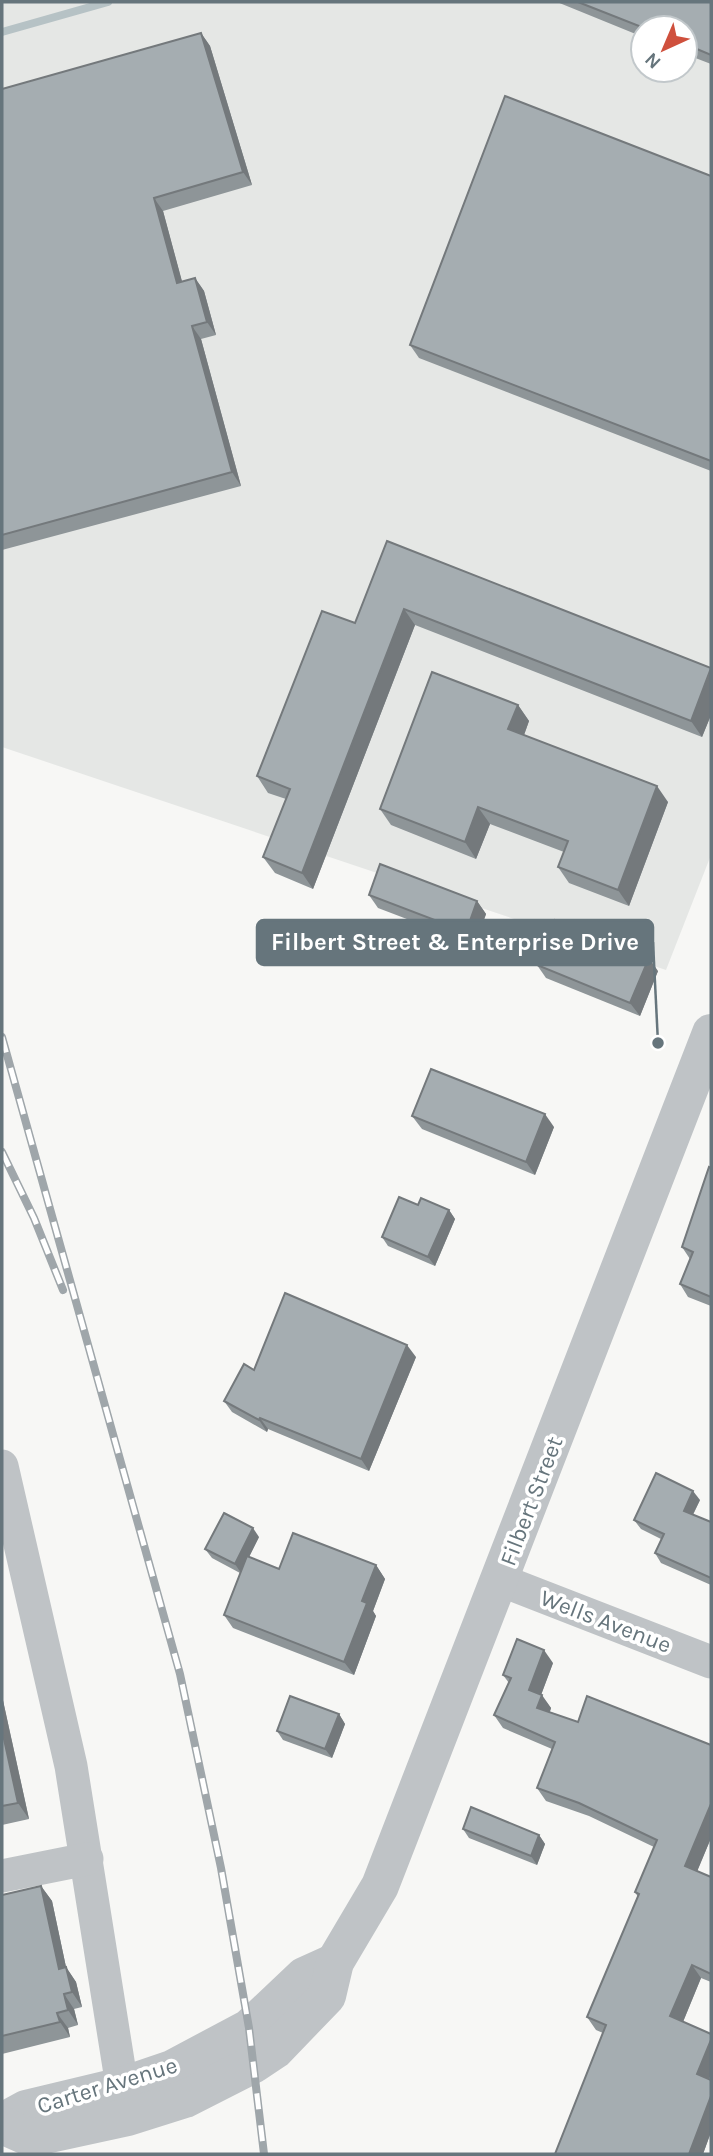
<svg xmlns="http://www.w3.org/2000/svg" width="713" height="2156" viewBox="0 0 713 2156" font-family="Karla,sans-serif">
<rect width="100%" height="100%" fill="#f7f7f5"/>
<path fill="#e5e7e5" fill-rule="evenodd" d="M2 2H711V855L666 970 2 747ZM643 28H685V70H643Z"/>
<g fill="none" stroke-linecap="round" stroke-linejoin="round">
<path stroke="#b6c2c5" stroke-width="8" d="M2 32 108 2"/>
<g stroke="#bfc3c6" stroke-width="33">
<path d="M2 1466 71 1766 122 2086"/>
<path d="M500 1580 711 1662"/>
<path d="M2 1876 87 1859"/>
</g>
<g stroke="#bfc3c6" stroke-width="38">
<path d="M2 2122 26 2109 122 2086 172 2069 249 2028 304 1976 335 1962"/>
<path d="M2 2125 31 2138 128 2117 185 2099 254 2064 275 2050 327 1996 335 1962 380 1886 711 1033"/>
</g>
<defs>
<g id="rail">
<path d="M2 1037 180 1674 221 1868 249 2028 264 2154"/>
<path d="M2 1152 34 1218 63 1290"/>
</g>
</defs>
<use href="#rail" stroke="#9fa6aa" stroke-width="8"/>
<use href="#rail" stroke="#fff" stroke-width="5" stroke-dasharray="16" stroke-linecap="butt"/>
</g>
<g fill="#8e9598">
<path d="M557 2H711V64L685 54V28H643V37Z"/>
<path d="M201 33 210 46 252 185 163 211 182 282 195 278 204 291 216 335 201 339 241 486 2 550V89Z"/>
<path d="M711 176V471L419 358 410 345Z"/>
<path d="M387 541 711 668V715L702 737 415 625 313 889 275 873 263 857 286 799 268 793 257 776 355 623Z"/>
<path d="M518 705 529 721 524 735 668 802 629 906 569 883 558 867 564 852 490 824 476 859 391 825 380 809Z"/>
<path d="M369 895 477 901 486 914 475 945 378 908Z"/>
<path d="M537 965 658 971 640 1016 546 978Z"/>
<path d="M412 1116 554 1127 535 1175 422 1129Z"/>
<path d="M711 1168V1306L688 1297 680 1284 690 1259 682 1247Z"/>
<path d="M418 1205 449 1210 455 1219 435 1266 388 1246 382 1237Z"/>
<path d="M416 1357 369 1471 268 1429 267 1432 232 1412 224 1401 254 1370Z"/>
<path d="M700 1500 693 1515 711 1522V1585L661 1563 655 1553 661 1539 641 1529 634 1520Z"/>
<path d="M259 1537 249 1557 279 1569 376 1565 385 1579 373 1611 376 1616 354 1675 233 1628 224 1615 240 1573 212 1558 205 1549Z"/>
<path d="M553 1663 541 1695 551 1708 550 1712 578 1722 711 1745V1838L697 1871 711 1877V1982L701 1978 683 2022 709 2079 711 2080V2132L703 2154 603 2033 596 2030 587 2017 638 1897 635 1892 654 1847 589 1816 546 1801 537 1788 552 1749 503 1728 494 1715 509 1683 503 1675Z"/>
<path d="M2 1696 29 1819 2 1825Z"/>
<path d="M339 1714 345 1724 332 1758 283 1740 277 1731Z"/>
<path d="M463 1829 539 1835 545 1844 537 1865 469 1838Z"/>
<path d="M41 1886 52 1901 66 1967 76 1982 82 2007 74 2009 78 2025 68 2028 70 2037 2 2054V1895Z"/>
</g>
<g fill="#74797c">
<path d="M201 33 210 46 252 185 243 172Z"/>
<path d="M154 198 163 211 186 296 177 283Z"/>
<path d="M195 278 204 291 216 335 207 322Z"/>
<path d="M192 326 201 339 241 486 232 472Z"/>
<path d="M404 609 415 625 313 889 302 873Z"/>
<path d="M711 670V715L702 737 691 721Z"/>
<path d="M518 705 529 721 520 746 508 729Z"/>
<path d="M657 786 668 802 629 906 618 890Z"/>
<path d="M478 807 490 824 476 859 465 842Z"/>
<path d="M477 901 486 914 475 945 466 932Z"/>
<path d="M649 958 658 971 640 1016 630 1003Z"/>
<path d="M545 1114 554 1127 535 1175 526 1162Z"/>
<path d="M449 1210 455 1219 435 1266 428 1257Z"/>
<path d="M407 1345 416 1357 369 1471 361 1459Z"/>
<path d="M260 1418 268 1429 267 1432 259 1420Z"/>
<path d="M693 1491 700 1500 690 1520 684 1511Z"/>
<path d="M253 1528 259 1537 241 1573 235 1564Z"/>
<path d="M376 1565 385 1579 373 1611 376 1616 354 1675 344 1662 362 1601Z"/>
<path d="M544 1650 553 1663 538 1703 529 1690Z"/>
<path d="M542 1695 551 1708 546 1721 537 1708Z"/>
<path d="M2 1696 29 1819 18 1803 2 1730Z"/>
<path d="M339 1714 345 1724 332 1758 325 1749Z"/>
<path d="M711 1804V1838L694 1879 685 1866Z"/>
<path d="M539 1835 545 1844 537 1865 531 1856Z"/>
<path d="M41 1886 52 1901 66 1967 76 1982 82 2007 72 1992 59 1969Z"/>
<path d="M692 1965 701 1978 680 2029 670 2016Z"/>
<path d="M64 1994 74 2009 78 2025 68 2010Z"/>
<path d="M57 2013 68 2028 70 2037 60 2022Z"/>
<path d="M711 2040V2075L706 2087 697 2074Z"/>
<path d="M711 2096V2132L703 2154H689Z"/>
</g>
<g fill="#a5adb1" stroke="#74797c" stroke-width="2">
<path d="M578 2H711V55L685 44V28H644Z"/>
<path d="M201 33 243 172 154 198 177 283 195 278 207 322 192 326 232 472 2 535V89Z"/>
<path d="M505 96 711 176V461L410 345Z"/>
<path d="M387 541 711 668 691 721 404 609 302 873 263 857 290 789 257 776 322 611 355 623Z"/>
<path d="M432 672 518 705 508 729 657 786 618 890 558 867 568 841 478 807 465 842 380 809Z"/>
<path d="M380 864 477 901 466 932 369 895Z"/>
<path d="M555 920 649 958 630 1003 537 965Z"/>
<path d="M431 1069 545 1114 526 1162 412 1116Z"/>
<path d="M709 1167 711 1168V1297L680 1284 693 1252 682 1247Z"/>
<path d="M399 1197 418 1205 421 1198 449 1210 428 1257 382 1237Z"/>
<path d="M285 1293 407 1345 361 1459 260 1418 259 1420 224 1401 244 1364 254 1370Z"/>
<path d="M656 1473 693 1491 684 1511 711 1522V1578L655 1553 664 1534 634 1520Z"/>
<path d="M224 1513 253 1528 235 1564 205 1549Z"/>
<path d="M293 1533 376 1565 362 1601 367 1603 344 1662 224 1615 247 1556 279 1569Z"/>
<path d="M517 1639 544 1650 529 1690 542 1695 537 1708 578 1722 587 1696 711 1745V1804L685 1866 711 1877V1974L692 1965 670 2016 711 2034V2040L697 2074 711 2080V2096L689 2154H555L606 2025 587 2017 639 1894 635 1892 657 1840 579 1803 537 1788 555 1742 494 1715 511 1678 503 1675Z"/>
<path d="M290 1696 339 1714 325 1749 277 1731Z"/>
<path d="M2 1730 18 1803 2 1806Z"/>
<path d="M471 1807 539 1835 531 1856 463 1829Z"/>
<path d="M41 1886 59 1969 66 1967 72 1992 64 1994 68 2010 57 2013 60 2022 2 2036V1895Z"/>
</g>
<g text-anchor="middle" stroke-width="7" stroke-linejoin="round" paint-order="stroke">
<g font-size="23" fill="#66757c" stroke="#fff">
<text transform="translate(531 1501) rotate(-69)" y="8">Filbert Street</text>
<text transform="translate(606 1621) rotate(21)" y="8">Wells Avenue</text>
<text transform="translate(107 2085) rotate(-17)" y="8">Carter Avenue</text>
</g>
</g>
<path fill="none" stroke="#66757c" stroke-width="2.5" d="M658 1043L653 942"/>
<circle fill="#66757c" stroke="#fff" stroke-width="2.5" cx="658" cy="1043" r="7"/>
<rect fill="#66757c" stroke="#66757c" stroke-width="2.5" x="257" y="920" width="396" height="45" rx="7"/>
<g font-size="24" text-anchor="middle" font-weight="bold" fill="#fff">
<text x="455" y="950">Filbert Street &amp; Enterprise Drive</text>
</g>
<rect width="713" height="2156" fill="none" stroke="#66757c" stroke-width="7"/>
<g transform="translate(664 49) rotate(224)"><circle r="33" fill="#ffffff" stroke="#c2c8cb" stroke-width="2"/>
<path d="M0-5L12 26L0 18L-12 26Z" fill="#cf503d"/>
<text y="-10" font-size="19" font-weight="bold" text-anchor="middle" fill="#66757c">N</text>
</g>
</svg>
